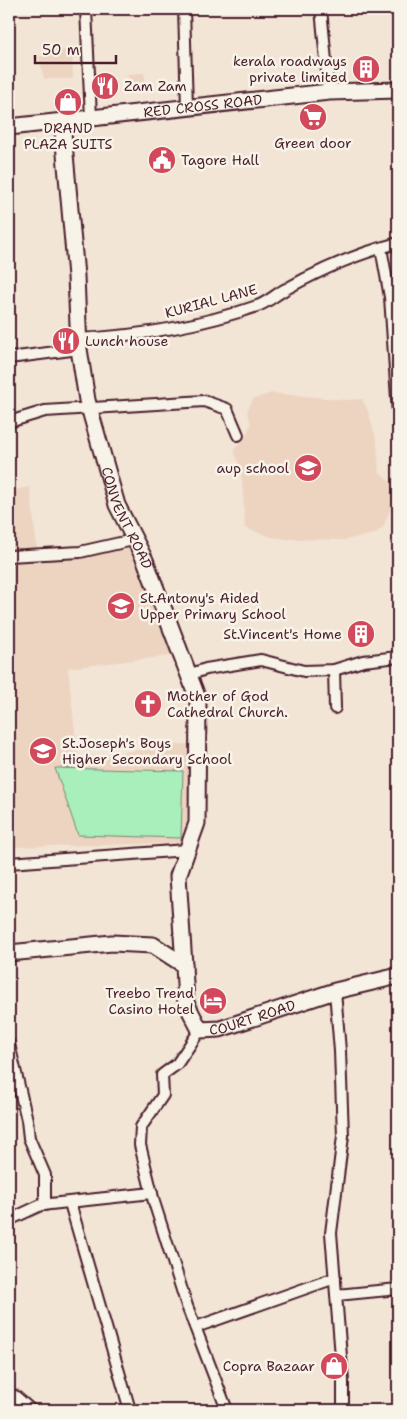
<svg xmlns="http://www.w3.org/2000/svg" width="407" height="1419" viewBox="0 0 407 1419" font-family="'Shantell Sans',sans-serif">
<rect width="100%" height="100%" fill="#f2e5d6"/>
<filter id="ink" filterUnits="userSpaceOnUse"><feTurbulence type="fractalNoise" baseFrequency=".02" numOctaves="2"/><feDisplacementMap in="SourceGraphic" scale="10" xChannelSelector="R" yChannelSelector="G"/><feConvolveMatrix kernelMatrix="1 2 1 2 8 2 1 2 1" color-interpolation-filters="sRGB"/></filter>
<g filter="url(#ink)">
<g fill="#ecd4c1">
<path d="M72 48 73 79H44L39 57Z"/>
<path d="M144 73 147 87 130 90 127 74Z"/>
<path d="M272 393 346 400 362 399 368 411 377 442 379 472 390 482 396 496 383 527 375 534 344 540 287 539 271 537 245 528 242 480 234 449 244 440 251 424 247 411 253 399Z"/>
<path d="M30 487 37 550 9 552V491Z"/>
<path d="M134 548 177 655 68 668 78 758 193 743 185 843 9 847V562L78 556Z"/>
</g>
<path fill="#a8efbb" stroke="#798773" d="M55 768 183 771 181 838 78 835Z"/>
<g fill="none" stroke-linecap="round" stroke-linejoin="round">
<defs>
<g id="street">
<path d="M86 9 91 118"/>
<path d="M184 9 187 107"/>
<path d="M321 9 329 92"/>
<path d="M381 248 390 297 398 413"/>
<path d="M78 339C138 336 200 326 257 306 267 303 276 294 286 289 322 269 358 253 398 243"/>
<path d="M9 358 79 349"/>
<path d="M9 422 45 411 204 401 227 409 238 435"/>
<path d="M9 556 80 552 133 540"/>
<path d="M334 670 335 708"/>
<path d="M188 675 206 669 261 660 304 671 334 670 363 661 398 657"/>
<path d="M9 863 187 850"/>
<path d="M335 991 340 1051 343 1136 331 1233 343 1381V1410"/>
<path d="M200 1030 177 1064 162 1075 163 1095 141 1127 140 1145 154 1202 187 1306 227 1410"/>
<path d="M9 1044 27 1120 29 1138 45 1175V1205"/>
<path d="M70 1203 130 1410"/>
<path d="M9 1220 41 1205 152 1193"/>
<path d="M337 1295 398 1289"/>
<path d="M196 1327 335 1278"/>
<path d="M9 1394 15 1396 31 1410"/>
</g>
<g id="secondary">
<path id="s1" d="M62 121 76 276 79 349 87 400 117 505 145 560 198 699 197 823 178 876 184 965"/>
<path id="s2" d="M9 127 329 92 398 90"/>
<path id="s3" d="M9 953 112 943 153 945 184 965 186 1003 200 1030 220 1029 335 991 398 976"/>
</g>
</defs>
<use href="#street" stroke="#4a1f2b" stroke-width="14"/>
<use href="#secondary" stroke="#4a1f2b" stroke-width="19"/>
<use href="#street" stroke="#f7f3e8" stroke-width="10"/>
<use href="#secondary" stroke="#f7f3e8" stroke-width="15"/>
</g>
</g>
<defs>
<symbol id="building-disc" viewBox="-11 -11 22 22"><circle r="9.5" fill="#d1495b" stroke="#f7f3e8"/><path d="M-4-6H4V6H1V3H-1V6H-4ZM-2.5-4.3h1.7v1.8h-1.7ZM.8-4.3h1.7v1.8H.8ZM-2.5-1h1.7V.8h-1.7ZM.8-1h1.7V.8H.8Z" fill="#fff"/></symbol>
<symbol id="restaurant-disc" viewBox="-11 -11 22 22"><circle r="9.5" fill="#d1495b" stroke="#f7f3e8"/><path d="M-5-6h1v4h1v-4h1v4h1v-4h1v5L-1.5 .5V6h-2V.5L-5-1ZM5-6V6H3V1.5H1.5Q1.5-4 5-6Z" fill="#fff"/></symbol>
<symbol id="shop-disc" viewBox="-11 -11 22 22"><circle r="9.5" fill="#d1495b" stroke="#f7f3e8"/><path d="M-5-2.5h2.3a2.7 3.5 0 0 1 5.4 0H5L5.5 6h-11ZM-1.5-2.5h3a1.5 2.3 0 0 0-3 0Z" fill="#fff"/></symbol>
<symbol id="supermarket-disc" viewBox="-11 -11 22 22"><circle r="9.5" fill="#d1495b" stroke="#f7f3e8"/><path d="M-6-5.5h2.5l.6 2H6L4.5 2H-2.5L-4.4-4H-6ZM-1.5 3.2a1.3 1.3 0 1 0 .1 0ZM3 3.2a1.3 1.3 0 1 0 .1 0Z" fill="#fff"/></symbol>
<symbol id="civic-disc" viewBox="-11 -11 22 22"><circle r="9.5" fill="#d1495b" stroke="#f7f3e8"/><path d="M-.6-6.5H3V-4.5H.6V-3L4-1V1h2V6H-6V1h2V-1L-.6-3ZM-1.2 2.5V6h2.4V2.5Z" fill="#fff"/></symbol>
<symbol id="school-disc" viewBox="-11 -11 22 22"><circle r="9.5" fill="#d1495b" stroke="#f7f3e8"/><path d="M0-5L7-2L0 1L-7-2ZM-4 1L0 2.5L4 1V4Q0 6-4 4Z" fill="#fff"/></symbol>
<symbol id="church-disc" viewBox="-11 -11 22 22"><circle r="9.5" fill="#d1495b" stroke="#f7f3e8"/><path d="M-1.2-6h2.4v3.5h3.3v2.4h-3.3V6h-2.4V-.1h-3.3v-2.4h3.3Z" fill="#fff"/></symbol>
<symbol id="hotel-disc" viewBox="-11 -11 22 22"><circle r="9.5" fill="#d1495b" stroke="#f7f3e8"/><path d="M-6-4.5h1.5V1H6V5H4.5V3h-9V5H-6ZM-4 0a1.8 1.8 0 1 1 3.6 0ZM.5 0V-2.5h3Q6-2.5 6 0Z" fill="#fff"/></symbol>
</defs>
<g fill-rule="evenodd">
<use href="#building-disc" x="350" y="53" width="32" height="32"/>
<use href="#restaurant-disc" x="89" y="70" width="32" height="32"/>
<use href="#shop-disc" x="52" y="86" width="32" height="32"/>
<use href="#supermarket-disc" x="297" y="101" width="32" height="32"/>
<use href="#civic-disc" x="146" y="144" width="32" height="32"/>
<use href="#restaurant-disc" x="50" y="325" width="32" height="32"/>
<use href="#school-disc" x="292" y="452" width="32" height="32"/>
<use href="#school-disc" x="105" y="590" width="32" height="32"/>
<use href="#building-disc" x="345" y="618" width="32" height="32"/>
<use href="#church-disc" x="132" y="688" width="32" height="32"/>
<use href="#school-disc" x="27" y="735" width="32" height="32"/>
<use href="#hotel-disc" x="197" y="985" width="32" height="32"/>
<use href="#shop-disc" x="318" y="1350" width="32" height="32"/>
</g>
<g text-anchor="middle" stroke-width="5" stroke-linejoin="round" paint-order="stroke">
<g font-size="14" fill="#4a1f2b" stroke="#f7f3e8" text-anchor="start">
<text x="347" y="66" text-anchor="end">kerala roadways<tspan x="347" dy="16">private limited</tspan></text>
<text x="124" y="91">Zam Zam</text>
<text x="68" y="133" text-anchor="middle">DRAND<tspan x="68" dy="16">PLAZA SUITS</tspan></text>
<text x="313" y="148" text-anchor="middle">Green door</text>
<text x="181" y="165">Tagore Hall</text>
<text x="85" y="346">Lunch house</text>
<text x="289" y="473" text-anchor="end">aup school</text>
<text x="140" y="603">St.Antony's Aided<tspan x="140" dy="16">Upper Primary School</tspan></text>
<text x="342" y="639" text-anchor="end">St.Vincent's Home</text>
<text x="167" y="701">Mother of God<tspan x="167" dy="16">Cathedral Church.</tspan></text>
<text x="62" y="748">St.Joseph's Boys<tspan x="62" dy="16">Higher Secondary School</tspan></text>
<text x="194" y="998" text-anchor="end">Treebo Trend<tspan x="194" dy="16">Casino Hotel</tspan></text>
<text x="315" y="1371" text-anchor="end">Copra Bazaar</text>
</g>
<g font-size="14" fill="#4a1f2b" stroke="#f7f3e8">
<text dy="5" stroke="none"><textPath href="#s2" startOffset="195">RED CROSS ROAD</textPath></text>
<text transform="translate(211 301) rotate(-15)" y="5">KURIAL LANE</text>
<text dy="5" stroke="none"><textPath href="#s1" startOffset="405">CONVENT ROAD</textPath></text>
<text dy="5" stroke="none"><textPath href="#s3" startOffset="304">COURT ROAD</textPath></text>
</g>
</g>
<rect width="407" height="1419" fill="none" stroke="#f7f3e8" stroke-width="30"/>
<rect x="15" y="15" width="377" height="1389" fill="none" stroke="#4a1f2b" stroke-width="2" filter="url(#ink)"/>
<path d="M35 55v8h81v-8" fill="none" stroke="#4a1f2b" stroke-width="2.5"/>
<text x="42" y="55" font-size="15" fill="#4a1f2b" stroke="#f7f3e8" stroke-width="4" paint-order="stroke">50 m</text>
</svg>
